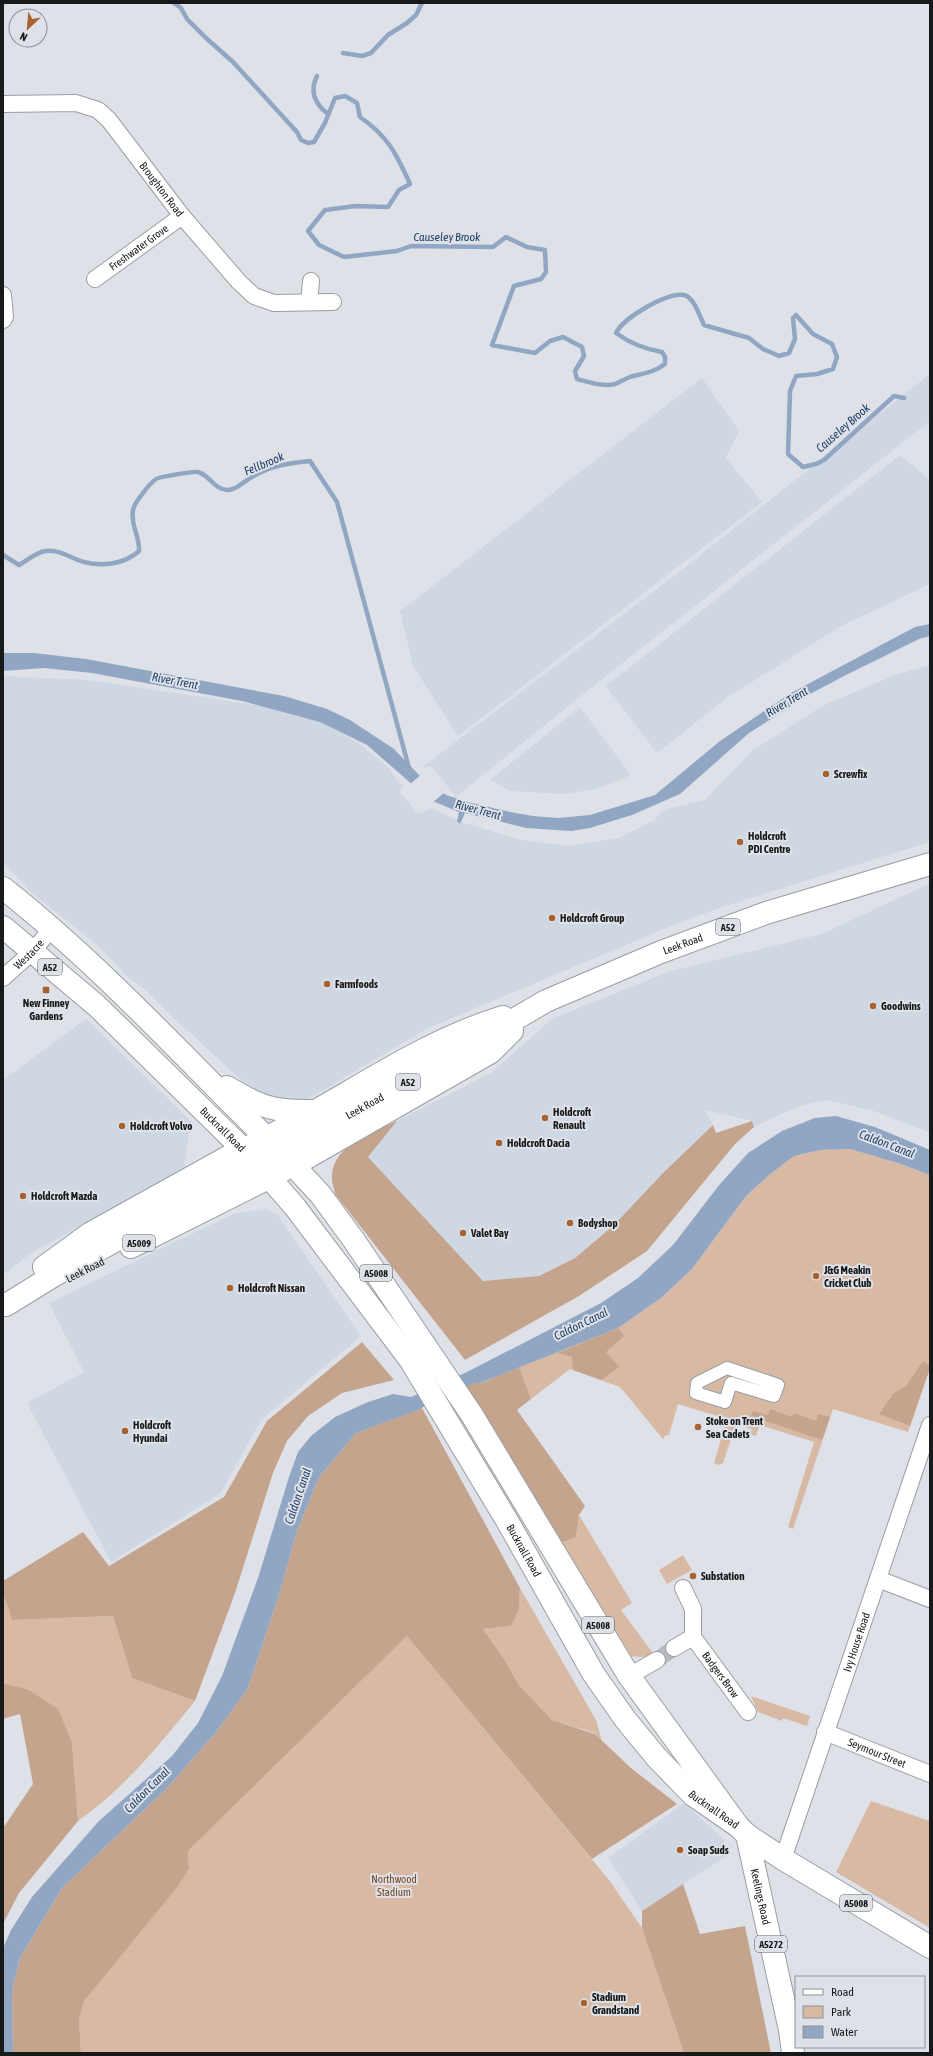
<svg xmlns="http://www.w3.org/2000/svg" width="933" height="2056" viewBox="0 0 933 2056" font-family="'Asap Condensed',sans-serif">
<rect width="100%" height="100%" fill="#dee2e8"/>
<g fill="#cfd7e3">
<path d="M930 374V421L592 687 456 797 432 766 420 769 670 579Z"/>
<path d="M702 378 739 431 726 458 762 502 458 736 413 666 400 611Z"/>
<path d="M900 455 930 480V584L841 626 728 697 657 753 606 686Z"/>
<path d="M930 665V842L722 907 669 927 428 1028 317 1094 306 1099 289 1100 266 1096 242 1081 175 1019 149 993 129 978 101 948 31 892 3 862V676L88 680 262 706 320 721 361 745 388 767 399 783 403 785 400 792 418 814 431 808 464 823 521 840 569 846 619 838 654 820 666 809 705 800 752 751 824 705 895 675Z"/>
<path d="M580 707 631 775 596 789 564 794 511 791 490 780Z"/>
<path d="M930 883V1133L871 1110 825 1100 799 1106 754 1127 752 1121 705 1110 713 1125 663 1173 614 1225 575 1258 539 1276 483 1281 368 1157 397 1121 491 1073 552 1019 671 971 822 934Z"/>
<path d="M86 1019 191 1121 184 1171 31 1253 3 1275V1080Z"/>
<path d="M267 1209 277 1214 361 1336 261 1420 221 1493 111 1562 27 1403 84 1372 49 1303 233 1214Z"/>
<path d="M684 1803 723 1839 731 1853 642 1911 608 1858Z"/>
</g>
<g fill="#d8b9a4">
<path d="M850 1149 901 1164 930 1175V1368L908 1432 833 1409 793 1529 788 1527 814 1442 760 1425 756 1436 750 1434 752 1429 736 1424 723 1463 718 1465 714 1463 727 1419 678 1404 669 1435H666L663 1439 620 1387 570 1369 531 1399 519 1367 618 1328 661 1298 692 1269 746 1196 769 1175 794 1156 820 1150Z"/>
<path d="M579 1515 632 1603 621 1610 655 1656 640 1657 631 1656 561 1543 576 1537Z"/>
<path d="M683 1555 692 1570 667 1584 659 1570Z"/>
<path d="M520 1588 596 1720 602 1741 595 1733 552 1720 519 1685 504 1659 483 1629 511 1626 519 1610Z"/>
<path d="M3 1593 12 1620 113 1616 132 1678 195 1701C159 1745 125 1788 78 1821L72 1743 27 1689 3 1685Z"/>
<path d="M407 1636 609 1880 642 1928 684 2053H81L79 2020 84 2001 189 1868 188 1851Z"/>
<path d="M751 1696 810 1716 807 1726 783 1718 782 1721 758 1712Z"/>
<path d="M871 1801 930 1821V1928L836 1872Z"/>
</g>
<g fill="#c5a48e">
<path d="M397 1121 368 1157 483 1281 539 1276 575 1258 614 1225 663 1173 713 1125 716 1133 752 1121 754 1127 735 1144 647 1251 579 1296 465 1360 335 1194C334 1188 331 1181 332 1175 334 1144 374 1132 397 1121Z"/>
<path d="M618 1328 624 1336 606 1352 619 1367 601 1380 573 1370 572 1357 558 1353Z"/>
<path d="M362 1342 394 1380 342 1393 308 1416 287 1441 273 1473 235 1593 195 1701 132 1678 113 1616 12 1620 3 1593V1581L83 1532 109 1566 224 1497 267 1421Z"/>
<path d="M923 1361 930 1365V1368L910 1426 879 1414 893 1394 906 1386Z"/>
<path d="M519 1367 531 1399 517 1410 585 1506 579 1515 576 1537 561 1543 464 1387 474 1383H481Z"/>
<path d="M422 1408 520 1588 519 1610 511 1626 483 1629 504 1659 519 1685 552 1720 595 1734 631 1768 677 1804 592 1859 407 1636 188 1851 189 1868 178 1886 84 2001 79 2020 81 2053H13L12 1990 20 1958 62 1888 168 1787 217 1731 248 1688 278 1598 297 1531 319 1477 356 1433Z"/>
<path d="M770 1409 792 1417 794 1413 816 1421 818 1414 830 1417 822 1440 751 1416 753 1411 768 1415Z"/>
<path d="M4 1684 27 1689 58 1709 72 1743 78 1821 19 1893 3 1924V1828L33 1784 20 1714 3 1719Z"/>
<path d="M683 1884 700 1934 745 1926 771 2053H684L642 1928V1911Z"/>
</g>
<g fill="#90a6c3">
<path d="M930 624V636L919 639 844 676 810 694 749 733 680 794 632 815 590 828 571 831 526 828 465 813 460 824 457 821 459 812 430 800 367 745 320 722 242 701 92 673 44 668 3 671V653H34L86 659 284 696 327 709 350 720 394 749 423 779 446 795 468 802 510 812 533 816 558 818 590 815 655 795 720 741 791 693 915 627Z"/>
<path d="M836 1116 875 1127 930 1150V1175L901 1164 850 1149 820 1150 794 1156 769 1175 746 1196 692 1269 661 1298 618 1328 480 1383H474L415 1411 356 1433 319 1477 297 1531 278 1598 248 1688 217 1731 168 1787 62 1888 20 1958 12 1990 13 2053H3V1948L11 1930 32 1897 99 1821 172 1756 198 1723 222 1676 258 1578 289 1477 298 1452 311 1436 335 1417 368 1402 393 1394 411 1397 467 1372 601 1303 638 1278 673 1245 720 1184 748 1153 782 1131 815 1118Z"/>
</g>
<path fill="#dee2e8" d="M422 774 445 792 432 803 409 785Z"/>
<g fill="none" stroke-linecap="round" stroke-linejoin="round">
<g stroke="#90a6c3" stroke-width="4.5">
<path d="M174 3 181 8 187 19 206 38 233 62 297 132 301 140 308 143 314 142 325 123 335 98 345 96 357 103 360 117C388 136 397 155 410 184L399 190 388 207 356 206 325 210 308 231 319 245 344 257 397 251 411 246 493 247 506 237 527 247 545 250 546 272 541 279 514 286 492 345 535 353 550 341 563 337 582 347 584 356 575 371 577 379C589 382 603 387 615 384 620 382 625 379 630 377 644 373 653 373 665 364V357L662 352C644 349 631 344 616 333 623 318 667 292 684 295 694 297 700 317 704 325L749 338 763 349 779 356 789 353 795 339 793 318 796 315 813 334 832 344 837 357 833 369 817 374 796 376 790 391 788 454 803 467 816 464 824 460 894 396 904 398"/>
<path d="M343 53 362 56 371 53 388 35 407 23 416 15 422 3"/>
<path d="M317 76C309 92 315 104 328 114"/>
<path d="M3 555 19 565C28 560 36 552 46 551 59 549 72 559 84 562 102 567 125 564 139 551 140 537 130 524 133 510 134 503 150 483 156 479 159 477 193 471 198 472 210 475 214 490 228 490 237 490 244 481 252 477 270 466 289 463 310 461L337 502 409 768"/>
</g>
<path stroke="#b6babf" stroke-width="16" stroke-dasharray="16 8" stroke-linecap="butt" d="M657 1660 674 1648"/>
<defs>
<path id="pedestrian" d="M727 1368 778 1385 774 1396 731 1383 725 1402 696 1393 697 1383Z"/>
<g id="minor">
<path id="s1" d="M3 104 76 103 98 110 109 120 182 216 239 282 254 296 274 303 333 302"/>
<path id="s2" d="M95 279 182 216"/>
<path d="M3 295 5 317 3 320"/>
<path d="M309 302 311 281"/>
<path id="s3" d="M3 978 32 952 52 928"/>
<path d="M878 1579 930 1599"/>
<path id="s4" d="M683 1588 693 1609V1637L748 1712"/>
<path d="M674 1648 693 1637"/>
<path d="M629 1676 657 1660"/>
<path id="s5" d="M825 1732 930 1774"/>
<path id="s6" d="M783 1859 930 1425"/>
</g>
<g id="primary">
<path d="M281 1152 320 1194 353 1239 472 1415 629 1676 738 1826 747 1835 783 1859 930 1947"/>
<path d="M131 1247 282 1171"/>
<path d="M44 1267 91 1233 244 1148"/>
<path id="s7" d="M6 1305 53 1276 255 1161 295 1207 411 1361 509 1524 593 1673 625 1719 657 1758 693 1795 738 1826"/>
<path id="s8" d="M747 1835 790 2030 793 2053"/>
</g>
<g id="trunk">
<path d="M3 888C103 967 189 1063 281 1152"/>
<path id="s9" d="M3 927 97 1006 255 1161 281 1152 392 1091 546 1001 661 952 766 913 930 864"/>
<path d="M227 1087C260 1107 274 1112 313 1111"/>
<path d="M255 1143C338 1104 414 1044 503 1017"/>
<path d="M294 1165 491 1052 512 1031"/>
</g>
</defs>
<use href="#pedestrian" stroke="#9a9ea3" stroke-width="14"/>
<use href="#minor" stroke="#9a9ea3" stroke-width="18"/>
<use href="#primary" stroke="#9a9ea3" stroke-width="24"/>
<use href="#trunk" stroke="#9a9ea3" stroke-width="24"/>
<use href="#pedestrian" stroke="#fff" stroke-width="12"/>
<use href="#minor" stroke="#fff" stroke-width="16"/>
<use href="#primary" stroke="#fff" stroke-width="22"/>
<use href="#trunk" stroke="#fff" stroke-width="22"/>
</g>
<g fill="#a66331" stroke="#dee2e8" stroke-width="1.5">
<circle cx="826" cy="774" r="4"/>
<circle cx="740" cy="842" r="4"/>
<circle cx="552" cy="918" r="4"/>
<circle cx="327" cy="984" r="4"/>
<rect x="42" y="986" width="8" height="8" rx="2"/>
<circle cx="873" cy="1006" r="4"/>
<circle cx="545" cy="1118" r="4"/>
<circle cx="122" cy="1126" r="4"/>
<circle cx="499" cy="1143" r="4"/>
<circle cx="23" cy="1196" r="4"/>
<circle cx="570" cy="1223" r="4"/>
<circle cx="463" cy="1233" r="4"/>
<circle cx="816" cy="1276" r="4"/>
<circle cx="230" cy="1288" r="4"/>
<circle cx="698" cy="1427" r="4"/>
<circle cx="125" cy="1431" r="4"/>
<circle cx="693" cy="1576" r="4"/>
<circle cx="680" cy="1850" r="4"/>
<circle cx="584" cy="2003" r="4"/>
</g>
<g text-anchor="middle" stroke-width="4" stroke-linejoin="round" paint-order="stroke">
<g fill="#dee2e8" stroke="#535558" stroke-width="1">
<rect x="716" y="919" width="24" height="16" rx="3"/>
<rect x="38" y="959" width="24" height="16" rx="3"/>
<rect x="396" y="1074" width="24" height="16" rx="3"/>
<rect x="123" y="1235" width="32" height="16" rx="3"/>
<rect x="360" y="1265" width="32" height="16" rx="3"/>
<rect x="582" y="1617" width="32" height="16" rx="3"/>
<rect x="840" y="1895" width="32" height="16" rx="3"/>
<rect x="755" y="1936" width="32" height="16" rx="3"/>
</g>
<g font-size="10" font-weight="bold" fill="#17191b">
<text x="728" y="931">A52</text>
<text x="50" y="971">A52</text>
<text x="408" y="1086">A52</text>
<text x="139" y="1247">A5009</text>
<text x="376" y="1277">A5008</text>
<text x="598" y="1629">A5008</text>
<text x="856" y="1907">A5008</text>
<text x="771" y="1948">A5272</text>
</g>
<g font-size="11" fill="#17191b" stroke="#dee2e8">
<text dy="4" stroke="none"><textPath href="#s1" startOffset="198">Broughton Road</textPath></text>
<text dy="4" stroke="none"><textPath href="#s2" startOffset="54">Freshwater Grove</textPath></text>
<text dy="4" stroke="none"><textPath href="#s9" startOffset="825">Leek Road</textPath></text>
<text dy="4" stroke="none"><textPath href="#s3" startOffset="35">Westacre</textPath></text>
<text dy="4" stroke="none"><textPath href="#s9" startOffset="467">Leek Road</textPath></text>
<text dy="4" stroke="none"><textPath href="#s9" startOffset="299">Bucknall Road</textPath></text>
<text transform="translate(85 1270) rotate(-27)" y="4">Leek Road</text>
<text dy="4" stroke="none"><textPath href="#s7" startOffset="762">Bucknall Road</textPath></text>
<text dy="4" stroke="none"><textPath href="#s6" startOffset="229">Ivy House Road</textPath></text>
<text dy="4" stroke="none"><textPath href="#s4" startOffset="98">Badgers Brow</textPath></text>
<text dy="4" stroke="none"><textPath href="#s5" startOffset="56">Seymour Street</textPath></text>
<text dy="4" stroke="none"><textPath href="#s7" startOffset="1086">Bucknall Road</textPath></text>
<text dy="4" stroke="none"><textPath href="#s8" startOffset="63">Keelings Road</textPath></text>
</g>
<g font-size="11" font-weight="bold" fill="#17191b" stroke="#dee2e8" text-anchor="start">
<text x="834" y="778">Screwfix</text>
<text x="748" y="840">Holdcroft<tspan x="748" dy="13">PDI Centre</tspan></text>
<text x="560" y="922">Holdcroft Group</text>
<text x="335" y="988">Farmfoods</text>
<text x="46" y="1007" text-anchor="middle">New Finney<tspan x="46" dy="13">Gardens</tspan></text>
<text x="881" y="1010">Goodwins</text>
<text x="553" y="1116">Holdcroft<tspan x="553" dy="13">Renault</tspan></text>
<text x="130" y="1130">Holdcroft Volvo</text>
<text x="507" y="1147">Holdcroft Dacia</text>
<text x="31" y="1200">Holdcroft Mazda</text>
<text x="578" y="1227">Bodyshop</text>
<text x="471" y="1237">Valet Bay</text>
<text x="824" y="1274">J&amp;G Meakin<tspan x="824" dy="13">Cricket Club</tspan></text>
<text x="238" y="1292">Holdcroft Nissan</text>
<text x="706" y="1425">Stoke on Trent<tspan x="706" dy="13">Sea Cadets</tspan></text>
<text x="133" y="1429">Holdcroft<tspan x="133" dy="13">Hyundai</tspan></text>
<text x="701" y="1580">Substation</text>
<text x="688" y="1854">Soap Suds</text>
<text x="592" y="2001">Stadium<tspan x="592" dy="13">Grandstand</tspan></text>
</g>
<g font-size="11" fill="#724422" stroke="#dee2e8">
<text x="394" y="1883">Northwood<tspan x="394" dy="13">Stadium</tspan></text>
</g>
<g font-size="12" font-style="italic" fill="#203e67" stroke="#dee2e8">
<text x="447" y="241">Causeley Brook</text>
<text transform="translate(843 428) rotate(-41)" y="4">Causeley Brook</text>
<text transform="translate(264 464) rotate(-23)" y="4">Fellbrook</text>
<text transform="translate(175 681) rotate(11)" y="4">River Trent</text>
<text transform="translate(787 702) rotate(-31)" y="4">River Trent</text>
<text transform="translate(478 810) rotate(15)" y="4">River Trent</text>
<text transform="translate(887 1144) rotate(21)" y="4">Caldon Canal</text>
<text transform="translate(581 1324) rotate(-26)" y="4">Caldon Canal</text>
<text transform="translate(298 1496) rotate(-71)" y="4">Caldon Canal</text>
<text transform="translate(147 1790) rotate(-45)" y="4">Caldon Canal</text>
</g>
</g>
<rect width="933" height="2056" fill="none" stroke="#17191b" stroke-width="8"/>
<rect x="795" y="1976" width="130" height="72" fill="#dee2e8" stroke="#8e9296"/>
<rect x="803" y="1989" width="20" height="6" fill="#ffffff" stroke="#8e9296"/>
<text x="831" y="1996" font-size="12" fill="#17191b">Road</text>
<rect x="803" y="2006" width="20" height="12" fill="#d8b9a4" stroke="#8e9296"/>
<text x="831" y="2016" font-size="12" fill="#17191b">Park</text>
<rect x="803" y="2026" width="20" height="12" fill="#90a6c3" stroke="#8e9296"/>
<text x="831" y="2036" font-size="12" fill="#17191b">Water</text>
<g transform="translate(28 28) rotate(206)"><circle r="19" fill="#dee2e8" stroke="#8e9296"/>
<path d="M0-3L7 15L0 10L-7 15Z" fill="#a66331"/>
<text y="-6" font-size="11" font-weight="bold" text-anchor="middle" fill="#17191b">N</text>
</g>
</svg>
